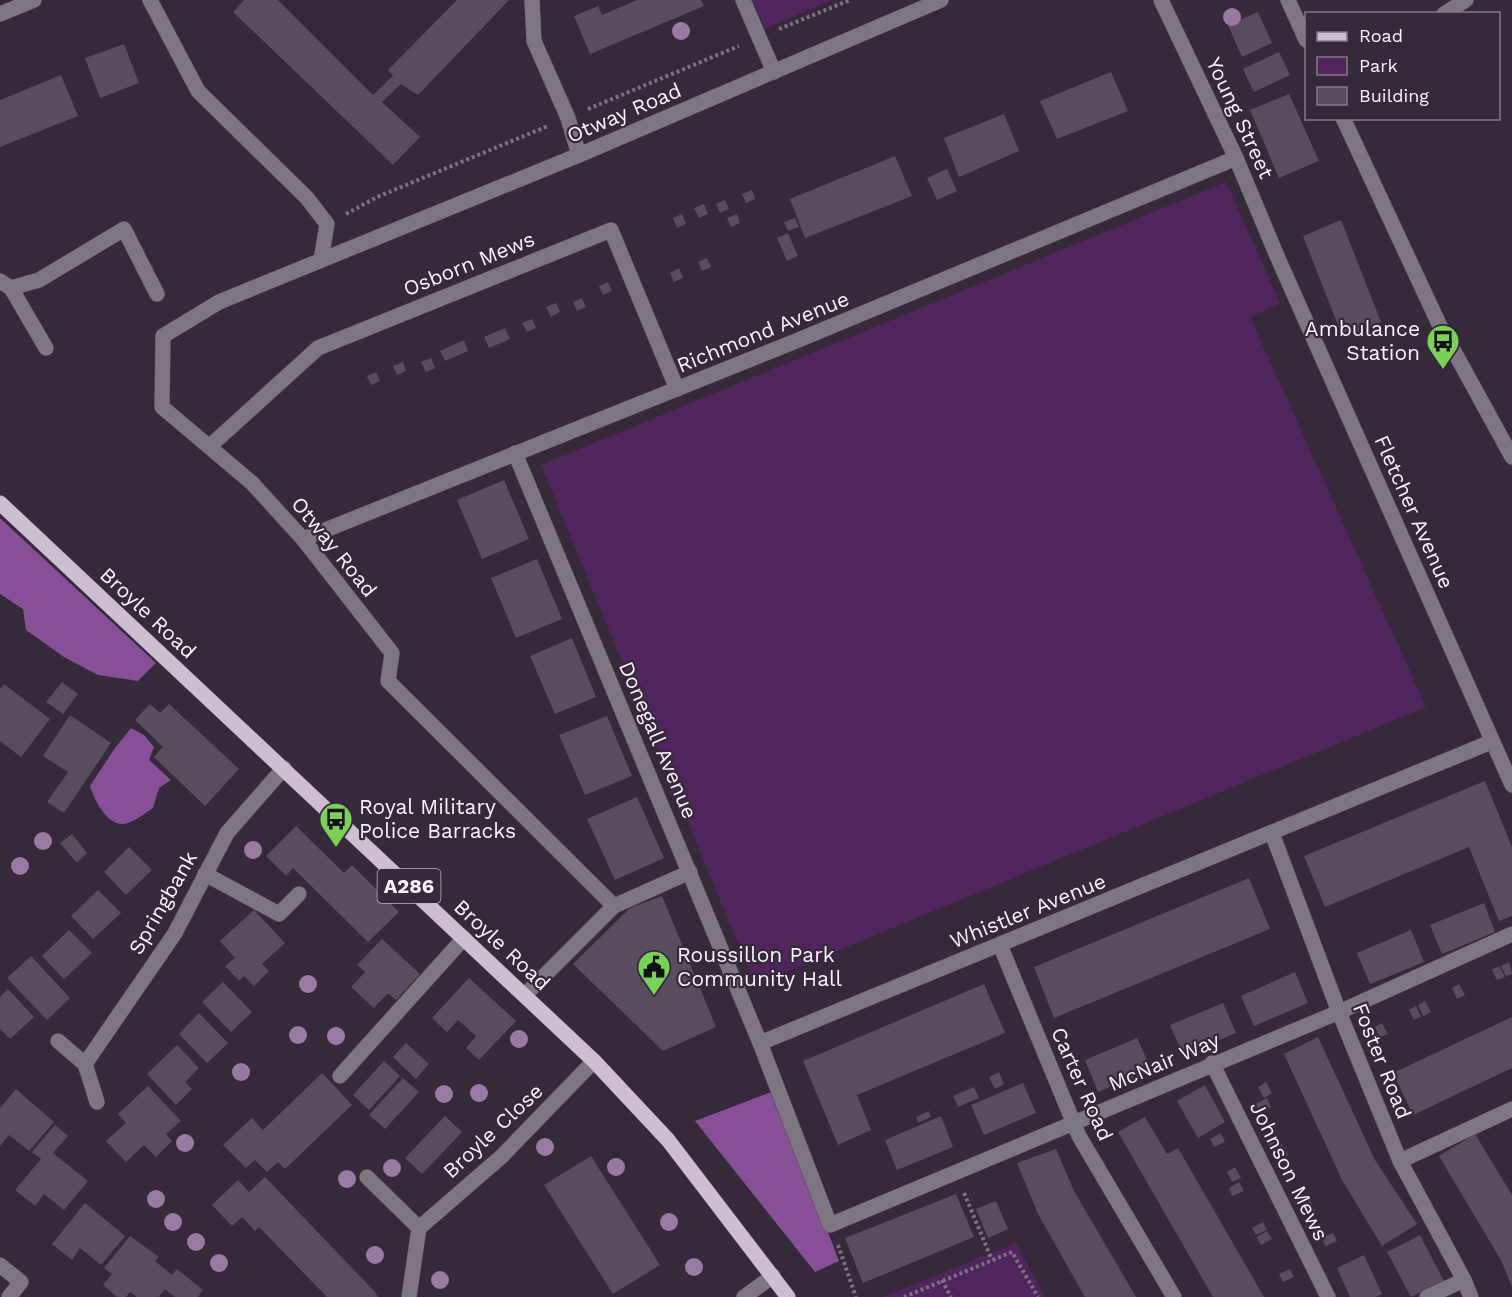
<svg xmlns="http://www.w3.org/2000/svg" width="1512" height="1297" viewBox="0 0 1512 1297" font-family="'Work Sans',sans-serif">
<rect width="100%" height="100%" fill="#36293a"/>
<g fill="#50255e">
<path d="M752 0H832L765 28Z"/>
<path d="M1226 182 1280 303 1250 317 1426 707 755 985 541 465Z"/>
<path d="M1016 1243 1045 1297H883Z"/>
</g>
<g fill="#864f98">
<path d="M0 518 156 663 138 681 98 675 64 657 26 630 23 609 0 594Z"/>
<path d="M131 728 144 735 154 747 149 760 171 780 159 788 153 808C145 813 137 820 128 823 109 830 94 800 90 786L115 748Z"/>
<path d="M774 1091 839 1261 815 1272 695 1121Z"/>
</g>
<g fill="#5a4c5f">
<path d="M244 0H278L373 95 393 76 388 70 457 0H509L418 95 401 84 382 102 420 137 393 165 233 12Z"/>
<path d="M637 0H701L704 6 590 54 574 16 598 6 602 15Z"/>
<path d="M1258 12 1272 43 1242 57 1228 25Z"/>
<path d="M124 44 139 83 100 98 85 58Z"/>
<path d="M1279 52 1290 75 1254 92 1243 69Z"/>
<path d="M1111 72 1128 111 1057 139 1040 101Z"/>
<path d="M61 75 78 116 0 147V100Z"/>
<path d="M1289 94 1319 161 1279 178 1250 110Z"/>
<path d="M1004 114 1019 151 959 177 944 138Z"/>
<path d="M895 156 912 196 805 238 790 199Z"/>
<path d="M947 169 957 191 937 200 927 178Z"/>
<path d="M752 190 755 199 746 203 742 194Z"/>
<path d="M725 200 729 209 720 213 716 204Z"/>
<path d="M704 204 708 214 699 218 694 208Z"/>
<path d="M682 214 686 224 677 228 673 218Z"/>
<path d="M737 214 740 223 731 227 727 218Z"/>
<path d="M795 218 799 227 788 231 784 222Z"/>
<path d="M1341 220 1381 322 1343 338 1303 236Z"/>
<path d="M788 233 798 256 787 261 777 238Z"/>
<path d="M707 258 711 267 702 271 698 262Z"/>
<path d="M679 268 683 278 674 282 670 273Z"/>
<path d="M608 282 612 291 603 295 599 286Z"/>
<path d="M582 298 586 307 577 311 573 302Z"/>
<path d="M556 303 560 312 551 317 546 307Z"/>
<path d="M532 319 536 328 527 332 522 323Z"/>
<path d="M505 328 510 339 489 348 484 337Z"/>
<path d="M464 340 468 351 445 361 440 351Z"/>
<path d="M431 358 435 368 426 372 421 362Z"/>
<path d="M403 362 406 371 397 375 393 366Z"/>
<path d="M376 372 380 381 371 385 367 376Z"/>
<path d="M504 480 529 539 482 559 457 500Z"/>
<path d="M537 559 562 619 516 638 491 578Z"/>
<path d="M572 638 596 697 555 714 530 656Z"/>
<path d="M62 682 78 694 63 714 46 702Z"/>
<path d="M4 684 50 719 21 757 0 741V689Z"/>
<path d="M150 704 160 713 169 704 239 769 205 806 154 757 163 747 135 720Z"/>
<path d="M70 715 111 743 64 813 47 802 68 772 43 756Z"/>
<path d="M607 716 632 776 585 795 559 735Z"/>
<path d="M1485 781 1512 847V916L1499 921 1469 847 1325 907 1304 856Z"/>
<path d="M637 797 664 858 615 880 587 819Z"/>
<path d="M296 826 344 873 352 865 399 912 368 942 293 868 286 876 266 856Z"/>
<path d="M72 834 87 853 77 863 60 843Z"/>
<path d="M129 847 152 870 126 895 104 872Z"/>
<path d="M1249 878 1270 929 1054 1018 1034 967Z"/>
<path d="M98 890 121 913 93 939 71 916Z"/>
<path d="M662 896 716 1027 663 1051 573 964 630 908Z"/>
<path d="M1484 903 1495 932 1442 954 1430 925Z"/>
<path d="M254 910 285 943 262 964 269 971 254 986 244 976 239 981 225 966 235 958 220 941Z"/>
<path d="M69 930 92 953 64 979 42 956Z"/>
<path d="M1411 930 1424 962 1370 984 1357 953Z"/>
<path d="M382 939 420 974 396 1000 388 993 374 1008 351 987 365 972 357 965Z"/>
<path d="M31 956 70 998 47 1020 7 978Z"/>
<path d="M1509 962 1512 974 1506 976 1501 966Z"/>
<path d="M1499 966 1505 977 1497 980 1492 970Z"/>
<path d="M1295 972 1308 1003 1254 1026 1241 996Z"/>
<path d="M469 978 516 1021 479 1060 466 1048 476 1036 458 1020 447 1032 432 1018Z"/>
<path d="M223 982 252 1012 231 1032 202 1002Z"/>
<path d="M984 984 1005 1033 857 1095 871 1130 838 1145 803 1061Z"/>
<path d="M1459 984 1465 995 1457 999 1452 988Z"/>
<path d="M8 989 34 1017 10 1039 0 1029V997Z"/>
<path d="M1425 1001 1431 1012 1423 1016 1418 1005Z"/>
<path d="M1223 1003 1236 1033 1183 1055 1170 1025Z"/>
<path d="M1416 1006 1421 1017 1414 1020 1409 1010Z"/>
<path d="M199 1013 228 1043 207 1063 179 1034Z"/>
<path d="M1512 1017V1068L1413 1115 1393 1073Z"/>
<path d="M1382 1023 1388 1034 1380 1037 1375 1027Z"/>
<path d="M1318 1037 1375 1160 1417 1224 1382 1246 1342 1180 1284 1054Z"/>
<path d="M1137 1038 1151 1069 1098 1092 1085 1060Z"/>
<path d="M406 1043 429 1064 416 1079 393 1057Z"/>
<path d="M177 1045 199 1068 185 1082 192 1089 176 1105 147 1074Z"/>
<path d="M384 1061 400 1076 369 1110 353 1095Z"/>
<path d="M999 1072 1004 1084 995 1089 989 1077Z"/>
<path d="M322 1073 352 1105 285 1169 278 1162 267 1172 255 1160 246 1168 223 1145 252 1118 263 1130Z"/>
<path d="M403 1078 419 1092 385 1129 369 1115Z"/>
<path d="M1266 1082 1272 1093 1264 1098 1258 1087Z"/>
<path d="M1023 1083 1036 1113 984 1135 971 1105Z"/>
<path d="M1205 1085 1225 1122 1198 1138 1177 1101Z"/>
<path d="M148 1086 181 1121 166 1134 172 1141 156 1157 144 1145 126 1162 106 1141 126 1123 118 1114Z"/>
<path d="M974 1087 979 1098 958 1107 953 1096Z"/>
<path d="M16 1089 54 1122 29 1151 9 1135 0 1146V1108Z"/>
<path d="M1267 1098 1271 1107 1260 1112 1256 1104Z"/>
<path d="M929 1111 931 1117 918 1123 916 1117Z"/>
<path d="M445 1116 462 1132 422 1174 405 1158Z"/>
<path d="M941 1116 953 1147 897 1170 885 1140Z"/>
<path d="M1145 1117 1167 1154 1178 1148 1264 1297H1213L1118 1132Z"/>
<path d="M55 1125 68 1136 53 1153 88 1181 64 1210 44 1194 35 1206 15 1190 41 1159 32 1152Z"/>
<path d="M1221 1133 1225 1142 1214 1147 1210 1139Z"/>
<path d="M1475 1134 1512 1195V1287L1502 1262 1439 1156Z"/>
<path d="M1279 1138 1283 1146 1272 1151 1268 1144Z"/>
<path d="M1284 1147 1288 1155 1277 1161 1273 1153Z"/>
<path d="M1056 1149 1074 1191 1136 1297H1085L1038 1214 1017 1163Z"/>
<path d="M591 1156 660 1265 613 1294 544 1185Z"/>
<path d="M1235 1167 1241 1178 1232 1182 1227 1172Z"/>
<path d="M265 1177 375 1292 378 1297H327L259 1227 255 1231 242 1217 232 1226 212 1205 238 1180 249 1192Z"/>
<path d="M1239 1182 1244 1191 1232 1196 1229 1188Z"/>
<path d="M956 1194 974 1237 863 1283 845 1238Z"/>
<path d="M1310 1200 1315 1211 1308 1215 1302 1204Z"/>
<path d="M996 1201 1008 1229 988 1238 976 1209Z"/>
<path d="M85 1203 125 1236 101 1265 80 1248 72 1260 52 1244Z"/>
<path d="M1263 1222 1267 1230 1256 1235 1252 1228Z"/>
<path d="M1267 1231 1272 1239 1261 1245 1257 1237Z"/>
<path d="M1333 1233 1337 1241 1326 1246 1321 1238Z"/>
<path d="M1420 1235 1444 1281 1411 1297 1387 1252Z"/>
<path d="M130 1236 159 1257 155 1261 172 1275 177 1269 203 1290 198 1297H175L165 1289 159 1297H137L130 1292 126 1297H117L103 1285 112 1274 104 1268Z"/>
<path d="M1364 1255 1382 1294 1376 1297H1350L1337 1268Z"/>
<path d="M1290 1269 1294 1277 1283 1282 1279 1274Z"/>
</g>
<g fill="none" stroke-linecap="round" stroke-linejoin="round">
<defs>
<g id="minor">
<path d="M150 0 198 91 307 198 327 224 321 260"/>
<path d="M532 0 534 41 568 118 579 155"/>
<path d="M743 0 774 72"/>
<path d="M1161 0 1236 158 1277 256 1512 785"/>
<path d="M1288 0 1306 40"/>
<path d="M0 14 34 0"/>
<path d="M1444 14 1466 0"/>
<path d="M1343 118 1439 324 1512 457"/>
<path d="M0 281 11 288 39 280 124 229 157 294"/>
<path d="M11 288 46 348"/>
<path d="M210 446 318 348 611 230 677 389"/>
<path d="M515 453 760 1043 830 1225 1339 1012 1512 934"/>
<path d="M303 539 796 341 1236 158"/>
<path d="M1272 833 1339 1012 1400 1161 1464 1280 1471 1297"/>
<path d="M205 874 279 914 299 894"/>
<path d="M614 906 388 681 392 653 303 539 252 483 162 407 163 336 219 302 579 155 941 0"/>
<path d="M1000 945 1079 1136 1174 1297"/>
<path d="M525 995 614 906 690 872"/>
<path d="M58 1041 85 1064 97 1102"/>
<path d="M760 1043 1491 742"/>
<path d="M1212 1063 1328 1297"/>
<path d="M85 1064 175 933 227 833 284 768"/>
<path d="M340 1076 464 938"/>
<path d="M1400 1161 1512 1109"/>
<path d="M367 1177 419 1228"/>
<path d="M0 1265 21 1282 9 1297"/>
<path d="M409 1297 419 1228 501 1157 594 1061"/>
<path d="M744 1297 773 1276"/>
<path d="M1427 1297 1464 1280"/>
</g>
<path id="major" d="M0 503 594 1061 668 1140 788 1297"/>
</defs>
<use href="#minor" stroke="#514555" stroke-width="16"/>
<use href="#major" stroke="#514555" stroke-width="16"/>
<g stroke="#7d7180" stroke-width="4" stroke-dasharray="3 3" stroke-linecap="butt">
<path d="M779 29 850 0"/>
<path d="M588 109 739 46"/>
<path d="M346 214 377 197 548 126"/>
<path d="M964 1193 992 1260"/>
<path d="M838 1245 856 1297"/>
<path d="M942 1280 951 1297"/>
<path d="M904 1297 1012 1252 1038 1297"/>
</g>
<use href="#minor" stroke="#7d7680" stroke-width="15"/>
<use href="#major" stroke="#cdbed2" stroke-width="15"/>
</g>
<g fill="#997aa3">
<circle cx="1232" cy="17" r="9"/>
<circle cx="681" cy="31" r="9"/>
<circle cx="43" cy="841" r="9"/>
<circle cx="253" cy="850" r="9"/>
<circle cx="20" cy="866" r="9"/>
<circle cx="308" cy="984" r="9"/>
<circle cx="298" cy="1035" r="9"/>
<circle cx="336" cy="1036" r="9"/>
<circle cx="519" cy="1039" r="9"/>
<circle cx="241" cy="1072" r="9"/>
<circle cx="479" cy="1093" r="9"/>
<circle cx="444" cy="1094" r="9"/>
<circle cx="185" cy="1143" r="9"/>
<circle cx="545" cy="1147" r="9"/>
<circle cx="616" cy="1167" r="9"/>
<circle cx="392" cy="1168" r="9"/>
<circle cx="347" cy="1179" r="9"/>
<circle cx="156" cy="1199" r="9"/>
<circle cx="173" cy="1222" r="9"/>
<circle cx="669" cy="1222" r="9"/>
<circle cx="196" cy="1242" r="9"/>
<circle cx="375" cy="1255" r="9"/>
<circle cx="219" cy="1263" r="9"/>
<circle cx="694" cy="1267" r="9"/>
<circle cx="440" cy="1280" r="9"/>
</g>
<defs>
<symbol id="bus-pin" viewBox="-11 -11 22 30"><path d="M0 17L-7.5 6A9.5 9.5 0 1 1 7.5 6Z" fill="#7ad157" stroke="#36293a"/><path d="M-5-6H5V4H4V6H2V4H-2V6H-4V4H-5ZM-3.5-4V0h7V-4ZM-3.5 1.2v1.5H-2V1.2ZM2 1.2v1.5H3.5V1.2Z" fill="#111"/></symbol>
<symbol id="civic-pin" viewBox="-11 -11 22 30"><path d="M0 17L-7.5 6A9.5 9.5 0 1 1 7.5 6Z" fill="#7ad157" stroke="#36293a"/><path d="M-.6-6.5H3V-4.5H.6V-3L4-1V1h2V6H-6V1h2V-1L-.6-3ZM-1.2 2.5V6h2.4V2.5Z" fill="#111"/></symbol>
</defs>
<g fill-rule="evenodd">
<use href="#bus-pin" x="1424" y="322" width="38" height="52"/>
<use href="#bus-pin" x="317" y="800" width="38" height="52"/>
<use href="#civic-pin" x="635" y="948" width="38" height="52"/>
</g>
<g text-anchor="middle" stroke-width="4.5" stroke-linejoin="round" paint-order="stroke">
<rect fill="#36293a" stroke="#beb5c2" stroke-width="1.5" x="377.5" y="869" width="63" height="34" rx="4.5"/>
<g font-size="20" font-weight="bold" fill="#f9f1fc">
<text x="409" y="893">A286</text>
</g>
<g font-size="21" fill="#f9f1fc" stroke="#36293a">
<text transform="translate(624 113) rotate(-23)" y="7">Otway Road</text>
<text transform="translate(1240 118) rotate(65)" y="7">Young Street</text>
<text transform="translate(469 264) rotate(-22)" y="7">Osborn Mews</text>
<text transform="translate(763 332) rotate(-22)" y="7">Richmond Avenue</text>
<text transform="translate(1414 512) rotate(66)" y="7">Fletcher Avenue</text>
<text transform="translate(334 547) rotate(51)" y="7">Otway Road</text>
<text transform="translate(148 613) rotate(43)" y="7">Broyle Road</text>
<text transform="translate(658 740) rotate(67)" y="7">Donegall Avenue</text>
<text transform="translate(163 903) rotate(-60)" y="7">Springbank</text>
<text transform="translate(1028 911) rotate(-22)" y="7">Whistler Avenue</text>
<text transform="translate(502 945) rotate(43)" y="7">Broyle Road</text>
<text transform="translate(1382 1061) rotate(68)" y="7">Foster Road</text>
<text transform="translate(1164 1062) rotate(-23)" y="7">McNair Way</text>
<text transform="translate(1082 1084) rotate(66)" y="7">Carter Road</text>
<text transform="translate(493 1131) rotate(-43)" y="7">Broyle Close</text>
<text transform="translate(1289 1171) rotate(64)" y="7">Johnson Mews</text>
</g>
<g font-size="21" fill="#f9f1fc" stroke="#36293a" text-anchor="start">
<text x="1420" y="336" text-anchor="end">Ambulance<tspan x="1420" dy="24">Station</tspan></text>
<text x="359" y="814">Royal Military<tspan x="359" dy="24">Police Barracks</tspan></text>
<text x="677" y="962">Roussillon Park<tspan x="677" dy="24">Community Hall</tspan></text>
</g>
</g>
<rect x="1305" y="12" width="195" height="108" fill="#36293a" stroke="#847988" stroke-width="1.5"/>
<rect x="1317" y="32" width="30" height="9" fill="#cdbed2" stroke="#847988" stroke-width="1.5"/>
<text x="1359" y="42" font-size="18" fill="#f9f1fc">Road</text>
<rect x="1317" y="57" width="30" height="18" fill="#50255e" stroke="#847988" stroke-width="1.5"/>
<text x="1359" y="72" font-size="18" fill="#f9f1fc">Park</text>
<rect x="1317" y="87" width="30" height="18" fill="#5a4c5f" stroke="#847988" stroke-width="1.5"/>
<text x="1359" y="102" font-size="18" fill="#f9f1fc">Building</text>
</svg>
